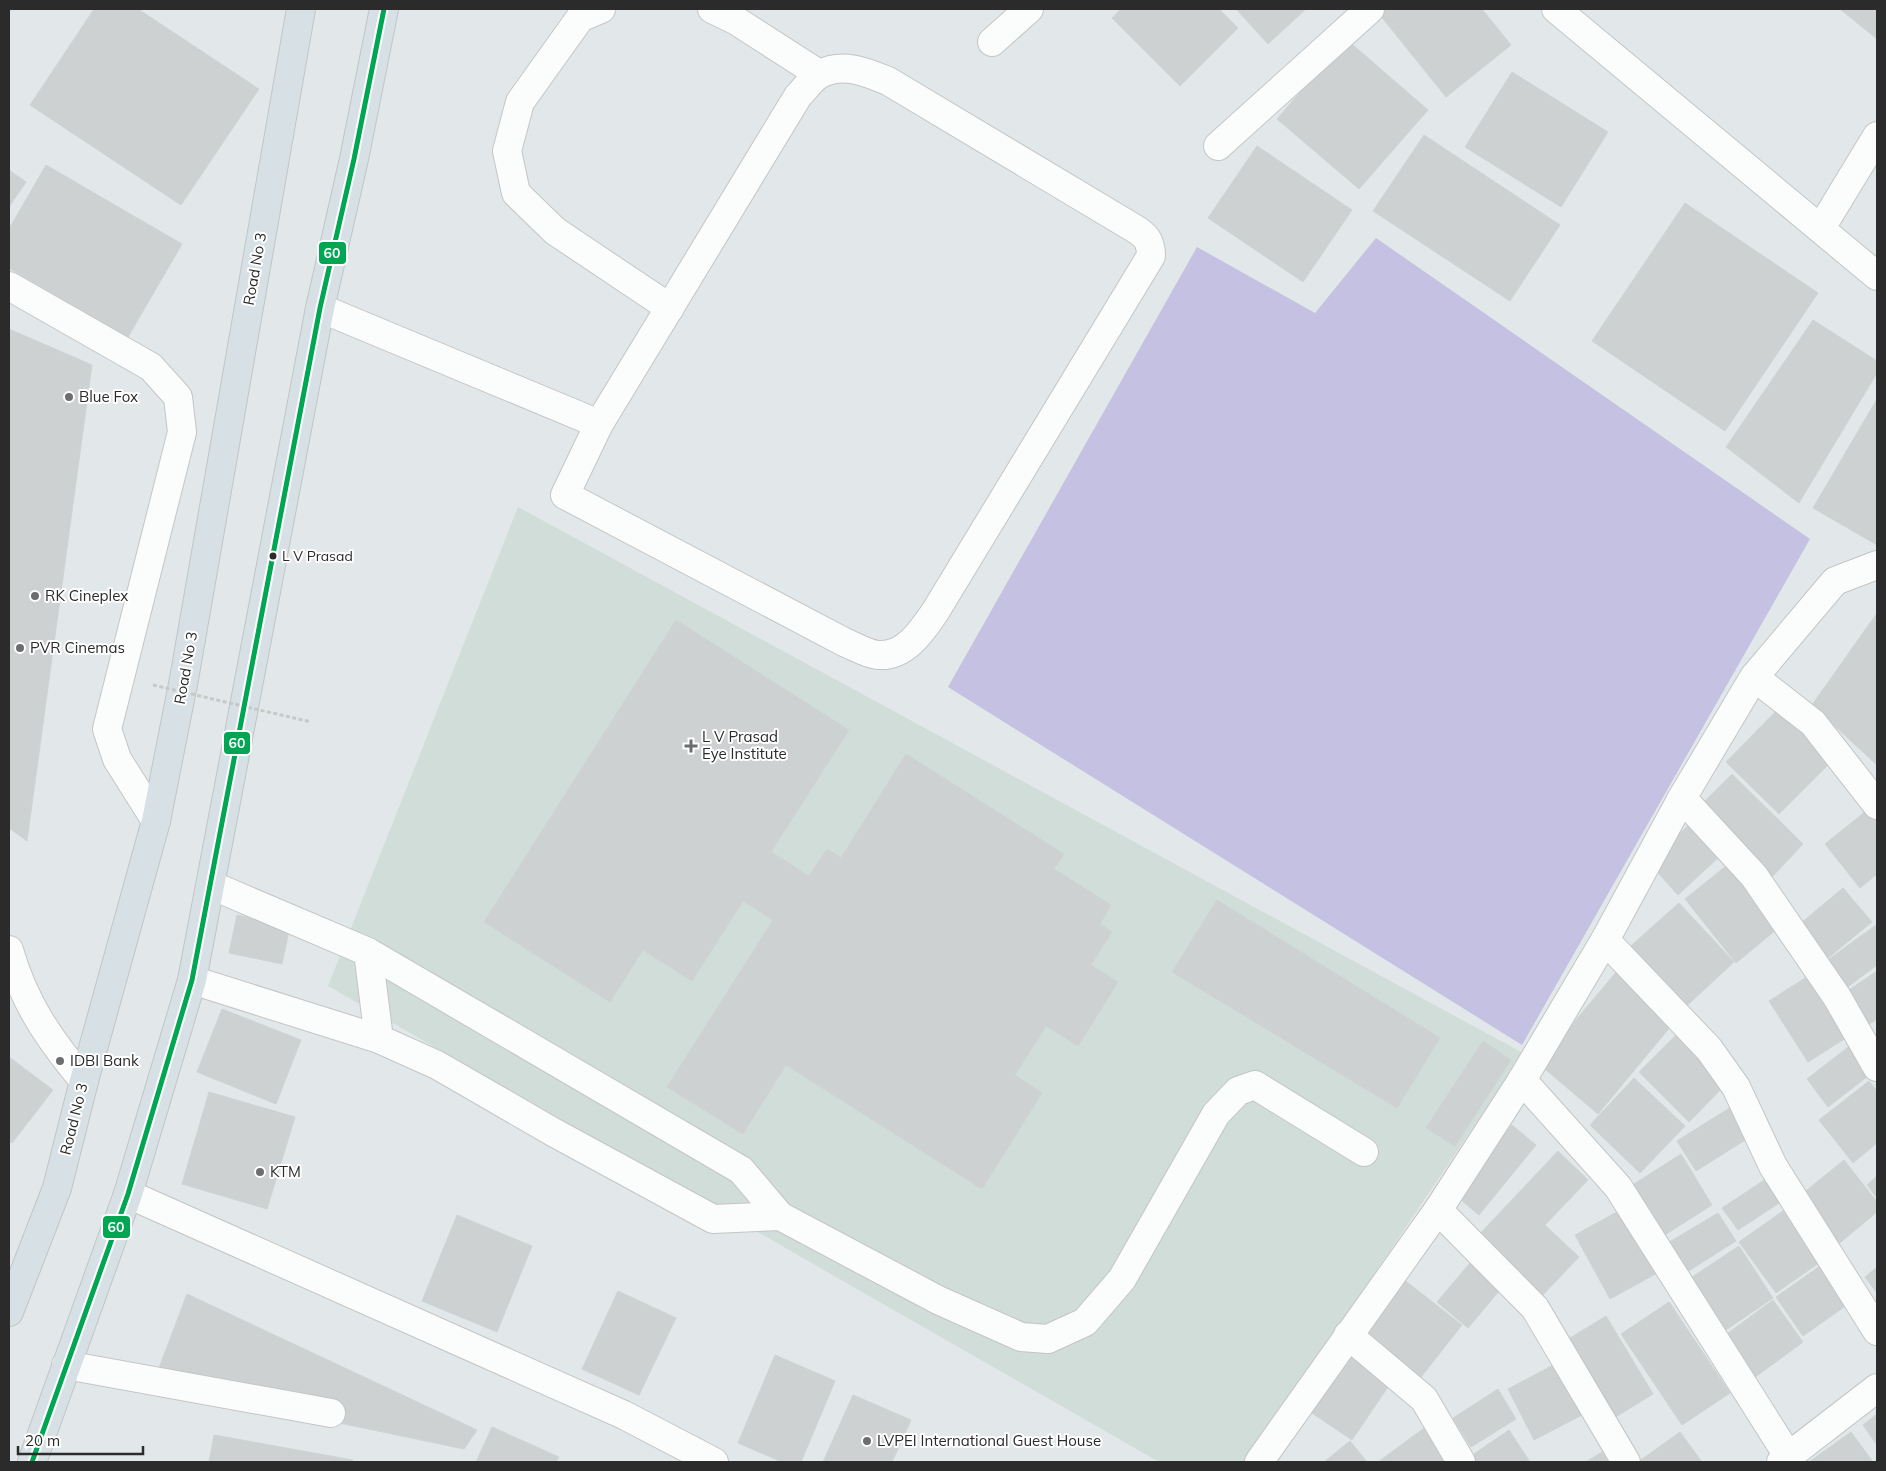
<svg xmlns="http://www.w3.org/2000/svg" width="1886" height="1471" viewBox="0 0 1886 1471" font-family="Mulish,sans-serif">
<rect width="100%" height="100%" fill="#e2e8e9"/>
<path fill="#d1ddd9" d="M518 507 1523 1053 1248 1462H1159L328 986Z"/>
<path fill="#c5c1e2" d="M1376 238 1810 539 1522 1045 948 687 1197 247 1315 313Z"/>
<g fill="#cdd1d2" stroke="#ced3d4">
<path d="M94 9H138L259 89 181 205 30 105Z"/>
<path d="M1121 9H1219L1238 28 1180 86 1112 18Z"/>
<path d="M1236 9H1306L1268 44Z"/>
<path d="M1387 9H1482L1511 45 1446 97 1380 15Z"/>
<path d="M1840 9H1877V39Z"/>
<path d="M1346 39 1428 110 1359 189 1277 119Z"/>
<path d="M1512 72 1608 132 1561 207 1465 147Z"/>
<path d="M1424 135 1560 225 1510 301 1373 211Z"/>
<path d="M1257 146 1352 210 1303 282 1208 218Z"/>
<path d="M46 165 182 244 128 337 9 268V229Z"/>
<path d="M9 170 26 182 9 207Z"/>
<path d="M1685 203 1818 293 1725 431 1592 341Z"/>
<path d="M1813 320 1877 361V373L1799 503 1726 447Z"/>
<path d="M9 329 92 365 27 841 9 828Z"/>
<path d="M1877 399V545L1813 508Z"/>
<path d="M1877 613V765L1812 705Z"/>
<path d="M676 620 849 730 771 852 809 876 827 849 841 858 906 754 1064 854 1054 869 1111 905 1100 924 1112 932 1091 965 1118 982 1078 1046 1046 1026 1015 1075 1042 1093 982 1189 786 1065 743 1134 667 1087 773 920 743 901 692 981 643 950 610 1002 484 922Z"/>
<path d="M1783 704 1836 757 1779 814 1726 762Z"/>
<path d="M1732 774 1803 844 1771 878 1698 808Z"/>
<path d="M1871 807 1877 814V874L1860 888 1825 844Z"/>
<path d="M1691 823 1721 855 1678 895 1648 862Z"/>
<path d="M1731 862 1782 925 1736 963 1685 899Z"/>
<path d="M1843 888 1872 922 1828 958 1800 924Z"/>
<path d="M1217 900 1440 1038 1397 1108 1172 972Z"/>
<path d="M1679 903 1734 962 1679 1013 1624 952Z"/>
<path d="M237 915 290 926 282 964 229 953Z"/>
<path d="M1876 925 1877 965 1845 989 1825 962Z"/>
<path d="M1617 971 1676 1020 1598 1114 1539 1064Z"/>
<path d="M1877 971V1019L1865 1027 1843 994Z"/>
<path d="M1813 973 1852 1034 1808 1062 1769 1001Z"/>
<path d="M222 1009 301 1040 276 1104 197 1072Z"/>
<path d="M1678 1033 1728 1082 1689 1122 1639 1072Z"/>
<path d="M1483 1041 1511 1060 1455 1146 1426 1128Z"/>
<path d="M1856 1041 1877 1069 1828 1107 1807 1079Z"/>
<path d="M9 1057 53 1090 12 1143 9 1141Z"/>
<path d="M1634 1078 1685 1126 1640 1173 1590 1125Z"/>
<path d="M1869 1081 1877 1091V1143L1853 1163 1819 1120Z"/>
<path d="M209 1092 295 1117 267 1209 182 1184Z"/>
<path d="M1731 1107 1750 1137 1696 1171 1677 1141Z"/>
<path d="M1512 1125 1536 1145 1479 1215 1455 1195Z"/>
<path d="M1558 1151 1588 1180 1545 1225 1579 1257 1539 1299 1475 1239Z"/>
<path d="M1681 1154 1712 1205 1660 1238 1628 1188Z"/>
<path d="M1844 1160 1877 1202V1212L1836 1246 1796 1199Z"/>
<path d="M1772 1175 1787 1198 1738 1230 1722 1208Z"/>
<path d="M1877 1176V1198L1867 1185Z"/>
<path d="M1790 1206 1826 1258 1776 1293 1739 1242Z"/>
<path d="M1626 1207 1661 1271 1610 1299 1575 1235Z"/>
<path d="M1718 1213 1736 1241 1684 1274 1666 1244Z"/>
<path d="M457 1215 532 1246 497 1332 422 1301Z"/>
<path d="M1739 1246 1773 1298 1717 1336 1683 1283Z"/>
<path d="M1475 1257 1506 1283 1468 1328 1437 1302Z"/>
<path d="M1827 1261 1854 1300 1803 1336 1776 1297Z"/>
<path d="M1877 1267V1293L1865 1277Z"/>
<path d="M1403 1279 1462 1325 1421 1377 1362 1330Z"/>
<path d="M618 1291 676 1318 639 1395 582 1369Z"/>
<path d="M187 1294 477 1430 464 1449 153 1384Z"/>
<path d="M1773 1300 1803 1342 1750 1381 1720 1339Z"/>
<path d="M1669 1302 1730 1393 1682 1425 1621 1334Z"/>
<path d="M1606 1316 1653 1394 1609 1421 1562 1343Z"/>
<path d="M1344 1348 1392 1381 1352 1440 1303 1407Z"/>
<path d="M775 1355 835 1381 801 1462H782L738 1443Z"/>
<path d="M1555 1364 1582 1415 1534 1440 1508 1389Z"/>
<path d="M1498 1389 1516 1419 1471 1447 1453 1418Z"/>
<path d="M853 1395 911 1420 892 1462H823Z"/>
<path d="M1877 1414V1445L1863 1425Z"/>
<path d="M1427 1426 1453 1462H1378Z"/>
<path d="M492 1427 559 1457 556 1462H476Z"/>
<path d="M1509 1430 1530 1462H1475L1471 1456Z"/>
<path d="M1680 1432 1702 1462H1638Z"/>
<path d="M1851 1432 1873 1462H1809Z"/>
<path d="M214 1435 353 1460 352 1462H209Z"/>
<path d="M1350 1441 1367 1462H1324Z"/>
<path d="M1602 1452 1608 1462H1586Z"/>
</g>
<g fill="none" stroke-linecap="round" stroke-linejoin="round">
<defs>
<g id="minor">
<path d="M601 9 580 18 520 102 507 151 516 193 555 231 670 308"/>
<path d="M712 9 735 20 819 74"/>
<path d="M1556 9 1877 276"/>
<path d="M992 42 1029 9"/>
<path d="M1218 146 1370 9"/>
<path d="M1821 228 1877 136"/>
<path d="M9 286 151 367 178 397 182 432 107 729 117 759 156 821"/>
<path d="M320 308 599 424 798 96C805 89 812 78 820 74 843 62 866 72 888 81L1132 227C1146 235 1151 241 1151 256L935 612C922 631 905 657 878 655 867 654 854 646 844 642L565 495 599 424"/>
<path d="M1754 677 1813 723 1877 805"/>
<path d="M1682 798 1754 876 1837 997 1877 1067"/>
<path d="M211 885 368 952 741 1170 780 1216"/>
<path d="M1605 940 1709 1049 1736 1087 1773 1166 1877 1331"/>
<path d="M9 950C24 1003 49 1039 84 1081"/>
<path d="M368 952 379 1039"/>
<path d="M192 980 379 1039 437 1065 553 1132 713 1219 780 1216 938 1300 1021 1337 1048 1339 1085 1322 1122 1279 1216 1114 1238 1091 1255 1085 1364 1152"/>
<path d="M1522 1080 1618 1187 1792 1462"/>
<path d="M128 1194 624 1415 714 1462"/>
<path d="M1438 1210 1535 1308 1626 1462"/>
<path d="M1348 1335 1424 1399 1461 1462"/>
<path d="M66 1365 331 1413"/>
<path d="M1259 1462 1438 1210 1522 1080 1605 940 1682 798 1754 677 1835 581 1877 565"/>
<path d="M1781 1462 1877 1388"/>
</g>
<g id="major">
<path d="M9 1312 57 1188 84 1081 156 821 184 679 301 9"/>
<path d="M32 1462 128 1194 192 980 320 308 354 159 384 9"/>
</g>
</defs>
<use href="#minor" stroke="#c4c5c5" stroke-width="30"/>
<use href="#major" stroke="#c2c5c5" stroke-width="30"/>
<use href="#minor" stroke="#fbfcfc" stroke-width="28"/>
<use href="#major" stroke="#d6e0e5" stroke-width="28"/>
<path stroke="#c7c8c8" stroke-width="3" stroke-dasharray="4 2.5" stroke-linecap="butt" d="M153 685 311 722"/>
<defs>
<path id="bus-1" d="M32 1462 128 1194 192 980 320 308 354 159 384 9"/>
</defs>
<use href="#bus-1" stroke="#fff" stroke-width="9"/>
<use href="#bus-1" stroke="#00a651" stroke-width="5"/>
</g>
<g fill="#6b6d6e" stroke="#fff" stroke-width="2">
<circle cx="69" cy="397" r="5"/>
<circle cx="35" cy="596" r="5"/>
<circle cx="20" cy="648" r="5"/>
<path d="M688.5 738.5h5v5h5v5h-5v5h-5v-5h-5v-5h5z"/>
<circle cx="60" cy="1061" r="5"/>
<circle cx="260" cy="1172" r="5"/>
<circle cx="867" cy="1441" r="5"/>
</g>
<circle fill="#2b2b2b" stroke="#fff" stroke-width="2" cx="273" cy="556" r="4.5"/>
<g text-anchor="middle" stroke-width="4" stroke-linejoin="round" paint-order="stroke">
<g font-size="14" fill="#2b2b2b" stroke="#fff" text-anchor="start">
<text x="282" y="561">L V Prasad</text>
</g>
<g font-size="15" fill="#2b2b2b" stroke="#fff">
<text transform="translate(255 269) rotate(-80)" y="5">Road No 3</text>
<text transform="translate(186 668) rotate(-80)" y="5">Road No 3</text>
<text transform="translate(74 1119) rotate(-76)" y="5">Road No 3</text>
</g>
<g font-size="15" fill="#2b2b2b" stroke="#fff" text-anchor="start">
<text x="79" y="402">Blue Fox</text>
<text x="45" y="601">RK Cineplex</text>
<text x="30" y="653">PVR Cinemas</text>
<text x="702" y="742">L V Prasad<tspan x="702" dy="17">Eye Institute</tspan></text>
<text x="70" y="1066">IDBI Bank</text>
<text x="270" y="1177">KTM</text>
<text x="877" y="1446">LVPEI International Guest House</text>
</g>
</g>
<g stroke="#fff" stroke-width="2">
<rect x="318" y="241" width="29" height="24" rx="5" fill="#00a651"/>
<rect x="223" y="731" width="28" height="24" rx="5" fill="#00a651"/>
<rect x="102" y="1215" width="29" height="24" rx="5" fill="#00a651"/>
</g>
<g font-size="14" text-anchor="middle" font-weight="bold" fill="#fff">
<text x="332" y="258">60</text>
<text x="237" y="748">60</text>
<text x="116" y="1232">60</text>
</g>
<rect width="1886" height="1471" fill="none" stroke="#2b2b2b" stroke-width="20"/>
<path d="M18 1446v8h125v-8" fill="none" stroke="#2b2b2b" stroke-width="2.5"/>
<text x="25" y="1446" font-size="15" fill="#2b2b2b" stroke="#ffffff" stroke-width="4" paint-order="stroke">20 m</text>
</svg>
